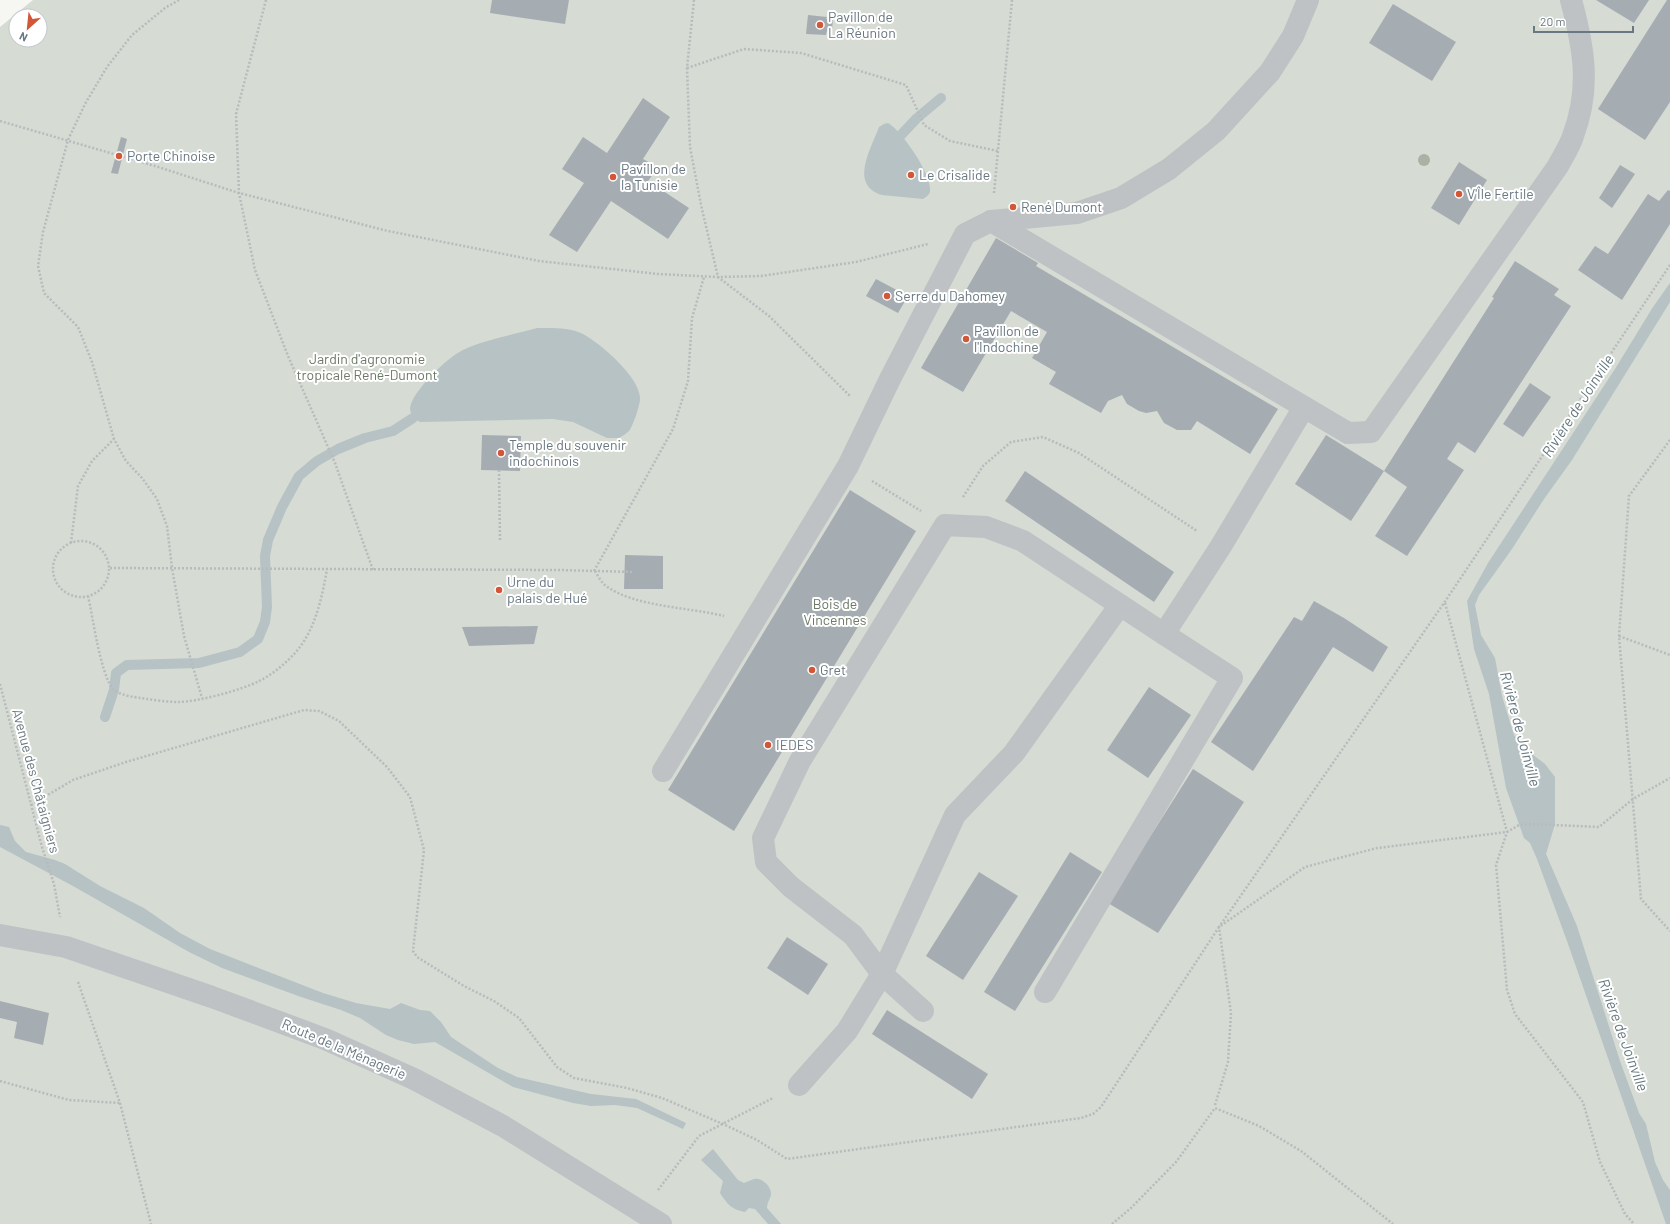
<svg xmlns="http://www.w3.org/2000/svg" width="1670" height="1224" viewBox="0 0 1670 1224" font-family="Barlow,sans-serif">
<rect width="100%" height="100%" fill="#f6f6f3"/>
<path fill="#d6dbd3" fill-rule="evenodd" d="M33 0H1670V1224H0V27ZM16 16H40V40H16Z"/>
<g fill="#b7c2c5">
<path d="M888 123C902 131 933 176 930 192 929 195 926 197 923 199L882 195C849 185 871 149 879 127L884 124Z"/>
<path d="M1670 283V302L1572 460 1544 499 1512 549 1479 595 1475 605 1481 635 1495 658 1502 696 1514 735 1524 748 1545 764 1555 777V824L1546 854 1577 926 1620 1061 1639 1113 1646 1124 1655 1162 1663 1180 1670 1190V1224H1666L1567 941 1537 859 1530 843 1524 838 1506 788 1489 694 1474 649 1467 601 1488 563 1615 369 1653 307Z"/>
<path d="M537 328C552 328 569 327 583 334 600 343 641 378 640 399 640 405 633 426 629 431 626 434 622 436 619 438H607L573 422 553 419 420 422 413 418C412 415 410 411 410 409 411 392 448 357 463 350 486 339 513 335 537 328Z"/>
<path d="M0 825 9 827 15 841 26 852 55 860 65 864 100 886 144 908 180 933 210 949 323 993 356 1003 390 1009 401 1003 420 1010 430 1011 441 1022 451 1037 498 1068 517 1077 591 1094 636 1099 686 1123 683 1129 637 1108 615 1105 591 1106 573 1103 513 1087 435 1042 414 1044 398 1040 386 1035 360 1018 341 1010 301 997 222 968 189 952 73 886 0 847Z"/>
<path d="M713 1149 738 1180 744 1183C747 1182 751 1180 754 1179 762 1177 772 1187 771 1195 770 1199 767 1203 767 1208L781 1224H768L755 1209 749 1208 745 1212C731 1209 728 1205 720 1193L723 1181 701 1160Z"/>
</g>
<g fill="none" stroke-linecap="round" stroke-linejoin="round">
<g stroke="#b7c2c5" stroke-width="10">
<path d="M901 135 917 118 941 98"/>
<path d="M105 717 114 690 116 673 127 665 199 663 240 652 258 639 265 622 267 607 265 556 268 540 282 507 299 476 317 461 338 449 365 438 393 431 413 418"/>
</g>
</g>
<g fill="#a6adb2">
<path d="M492 0H569L565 24 490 13Z"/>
<path d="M1596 0H1649L1634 23Z"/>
<path d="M1667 0H1670V102L1645 140 1598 109Z"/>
<path d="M1393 4 1456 42 1432 81 1369 43Z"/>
<path d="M808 15 827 17 826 19H833L832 30 827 31 826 35 806 34Z"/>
<path d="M643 98 670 117 643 159 652 164 654 173 648 181 689 208 668 239 611 201 577 252 549 235 584 183 562 169 583 137 607 153Z"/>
<path d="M121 137 127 139 118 174 111 173Z"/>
<path d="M1459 162 1487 180 1459 225 1431 208Z"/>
<path d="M1620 165 1635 174 1612 208 1599 198Z"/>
<path d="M1668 190 1670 191V224L1622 300 1578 270 1595 246 1608 254 1648 194 1659 201Z"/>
<path d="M996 238 1038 263 1036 266 1278 409 1250 454 1197 421 1191 430H1177L1164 423 1157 411 1146 413 1139 411 1127 404 1122 395 1108 401 1101 413 1049 384 1056 372 1032 358 1047 332 1011 311 963 392 921 368Z"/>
<path d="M1515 261 1559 289 1554 295 1571 306 1475 453 1458 442 1447 459 1464 470 1407 556 1375 536 1407 487 1384 471 1494 298 1492 297Z"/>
<path d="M876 279 908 296 898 313 866 296Z"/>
<path d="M1530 383 1551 397 1523 437 1503 424Z"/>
<path d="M482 435 521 436 520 471 481 470Z"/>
<path d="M1326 435 1384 471 1351 521 1295 484Z"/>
<path d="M1025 471 1174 572 1154 602 1005 501Z"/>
<path d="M850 490 916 531 734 831 668 790Z"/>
<path d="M625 555 663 556V589H624Z"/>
<path d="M1314 601 1344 618 1388 647 1373 672 1333 647 1253 771 1211 742 1294 617 1302 621Z"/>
<path d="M538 626 534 644 469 646 462 627Z"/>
<path d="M1149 687 1191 715 1148 778 1107 750Z"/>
<path d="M1193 769 1244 802 1158 933 1108 903Z"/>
<path d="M1070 852 1102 872 1015 1011 984 992Z"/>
<path d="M979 872 1018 896 963 980 926 956Z"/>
<path d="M787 937 828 964 808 995 767 968Z"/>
<path d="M0 1001 49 1013 43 1045 14 1038 17 1022 0 1018Z"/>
<path d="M887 1010 988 1074 972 1099 872 1034Z"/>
</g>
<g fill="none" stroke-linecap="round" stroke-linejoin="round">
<g stroke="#b8bbbd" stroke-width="2.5" stroke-dasharray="2 2" stroke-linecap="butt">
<path d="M179 0 165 8 132 35 107 67 85 104 68 140 43 232 38 266 44 293 78 327 92 362 114 439 126 461 142 478 157 499 167 526 172 568 184 636 202 698"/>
<path d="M266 0 236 114 239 193 255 270 288 356 335 463 373 570"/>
<path d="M694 0 687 68 690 147 701 205 718 277 769 316 851 397"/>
<path d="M687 68 744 49 801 53 906 85 924 125 950 141 998 151"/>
<path d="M0 121 155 166 239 193 388 231 539 261 658 274 718 277 761 276 856 262 928 244"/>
<path d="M994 193 1012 0"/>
<path d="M1670 440 1629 496 1619 636 1641 899 1670 931"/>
<path d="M499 470 500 541"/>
<path d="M872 481 921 511"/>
<path d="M963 497 983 466 1011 442 1043 437 1079 453 1197 531"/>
<circle cx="81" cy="569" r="28"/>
<path d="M71 543 78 486 92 461 114 439"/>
<path d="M110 568 560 570 633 572"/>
<path d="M594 571 673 429 688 381 692 318 704 277"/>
<path d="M595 571C598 576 601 582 606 586 635 607 688 607 724 616"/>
<path d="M88 596C93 617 100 673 113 689 119 695 133 697 141 698 153 700 166 702 178 702 197 702 242 690 259 681 272 675 286 663 295 653 315 631 322 598 327 569"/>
<path d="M1445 603 1507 832 1496 865 1507 990 1515 1014 1583 1102 1600 1162 1625 1214 1634 1224"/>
<path d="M1619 636 1670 655"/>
<path d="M0 684 42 847 54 884 60 917"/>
<path d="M31 805 73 780 126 762 304 710 319 711 339 721 387 767 410 797 424 850 413 951 417 957 464 986 494 1001 519 1018 557 1067 574 1078 627 1088 662 1098 723 1124 757 1140 787 1159 1081 1118 1093 1114 1101 1107 1219 927 1305 867 1377 848 1507 832 1519 825 1531 824 1599 827 1633 799 1670 778"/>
<path d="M78 982 120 1103 151 1224"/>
<path d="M0 1081 69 1100 120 1103"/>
<path d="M1215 1105 1228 1062 1231 1013 1219 927 1444 603 1670 265"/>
<path d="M658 1190 699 1136 773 1098"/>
<path d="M1112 1224 1131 1208 1176 1162 1215 1108 1259 1126 1301 1151 1393 1224"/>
</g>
<g stroke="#bec2c5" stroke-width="22">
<path d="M991 221 1348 433 1371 432 1558 166C1563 156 1570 146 1573 136 1591 88 1584 48 1571 0"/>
<path d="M663 771 848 466 890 379 965 234 991 221 1077 213 1121 198 1169 169 1216 131 1270 72 1293 36 1308 0"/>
<path d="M0 935 66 947 212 997 325 1039 414 1079 503 1126 661 1224"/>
<path d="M1045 992 1232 678 1164 634"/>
<path d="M923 1011 882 974 853 935 791 887 766 862 763 838 800 761 945 525 986 527 1023 541 1164 634 1221 546 1304 407"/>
<path d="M799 1085 847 1031 882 974 955 815 1014 753 1120 605"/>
</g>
</g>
<circle fill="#aab1a5" cx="1424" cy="160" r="6"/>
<g fill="#d15738" stroke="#fff" stroke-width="1.5">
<circle cx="820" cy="25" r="4"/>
<circle cx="119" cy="156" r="4"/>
<circle cx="911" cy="175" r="4"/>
<circle cx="613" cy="177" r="4"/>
<circle cx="1459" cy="194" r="4"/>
<circle cx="1013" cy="207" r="4"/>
<circle cx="887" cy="296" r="4"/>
<circle cx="966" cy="339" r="4"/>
<circle cx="501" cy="453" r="4"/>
<circle cx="499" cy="590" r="4"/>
<circle cx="812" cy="670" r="4"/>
<circle cx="768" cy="745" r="4"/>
</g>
<g text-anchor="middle" stroke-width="4" stroke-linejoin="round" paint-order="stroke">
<g font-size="14" fill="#687781" stroke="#fff" text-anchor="start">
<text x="828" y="22">Pavillon de<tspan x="828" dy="16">La Réunion</tspan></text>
<text x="127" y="161">Porte Chinoise</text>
<text x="621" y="174">Pavillon de<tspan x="621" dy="16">la Tunisie</tspan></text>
<text x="919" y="180">Le Crisalide</text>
<text x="1467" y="199">V'Île Fertile</text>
<text x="1021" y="212">René Dumont</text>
<text x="895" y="301">Serre du Dahomey</text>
<text x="974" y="336">Pavillon de<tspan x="974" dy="16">l'Indochine</tspan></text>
<text x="509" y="450">Temple du souvenir<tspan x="509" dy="16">indochinois</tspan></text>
<text x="507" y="587">Urne du<tspan x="507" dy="16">palais de Hué</tspan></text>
<text x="820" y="675">Gret</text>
<text x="776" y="750">IEDES</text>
</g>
<g font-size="14" fill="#6b7966" stroke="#fff">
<text x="367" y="364">Jardin d'agronomie<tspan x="367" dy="16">tropicale René-Dumont</tspan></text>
<text x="835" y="609">Bois de<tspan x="835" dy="16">Vincennes</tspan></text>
</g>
<g font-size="14" fill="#687781" stroke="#fff">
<text transform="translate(36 781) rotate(75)" y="5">Avenue des Châtaigniers</text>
<text transform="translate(344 1049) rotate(23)" y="5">Route de la Ménagerie</text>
</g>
<g font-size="15" font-style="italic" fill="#64777e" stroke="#fff">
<text transform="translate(1578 406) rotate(-57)" y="5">Rivière de Joinville</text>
<text transform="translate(1520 729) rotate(75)" y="5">Rivière de Joinville</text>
<text transform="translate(1623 1035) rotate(70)" y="5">Rivière de Joinville</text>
</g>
</g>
<g transform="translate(28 28) rotate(207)"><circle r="19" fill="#ffffff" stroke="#c3c9cd"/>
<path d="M0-3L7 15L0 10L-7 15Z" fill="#d15738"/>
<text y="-6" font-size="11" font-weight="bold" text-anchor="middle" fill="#687781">N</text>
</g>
<path d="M1534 26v6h99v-6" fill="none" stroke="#687781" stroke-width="2"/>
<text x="1540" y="26" font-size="12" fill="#687781" stroke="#ffffff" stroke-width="3" paint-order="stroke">20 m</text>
</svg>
